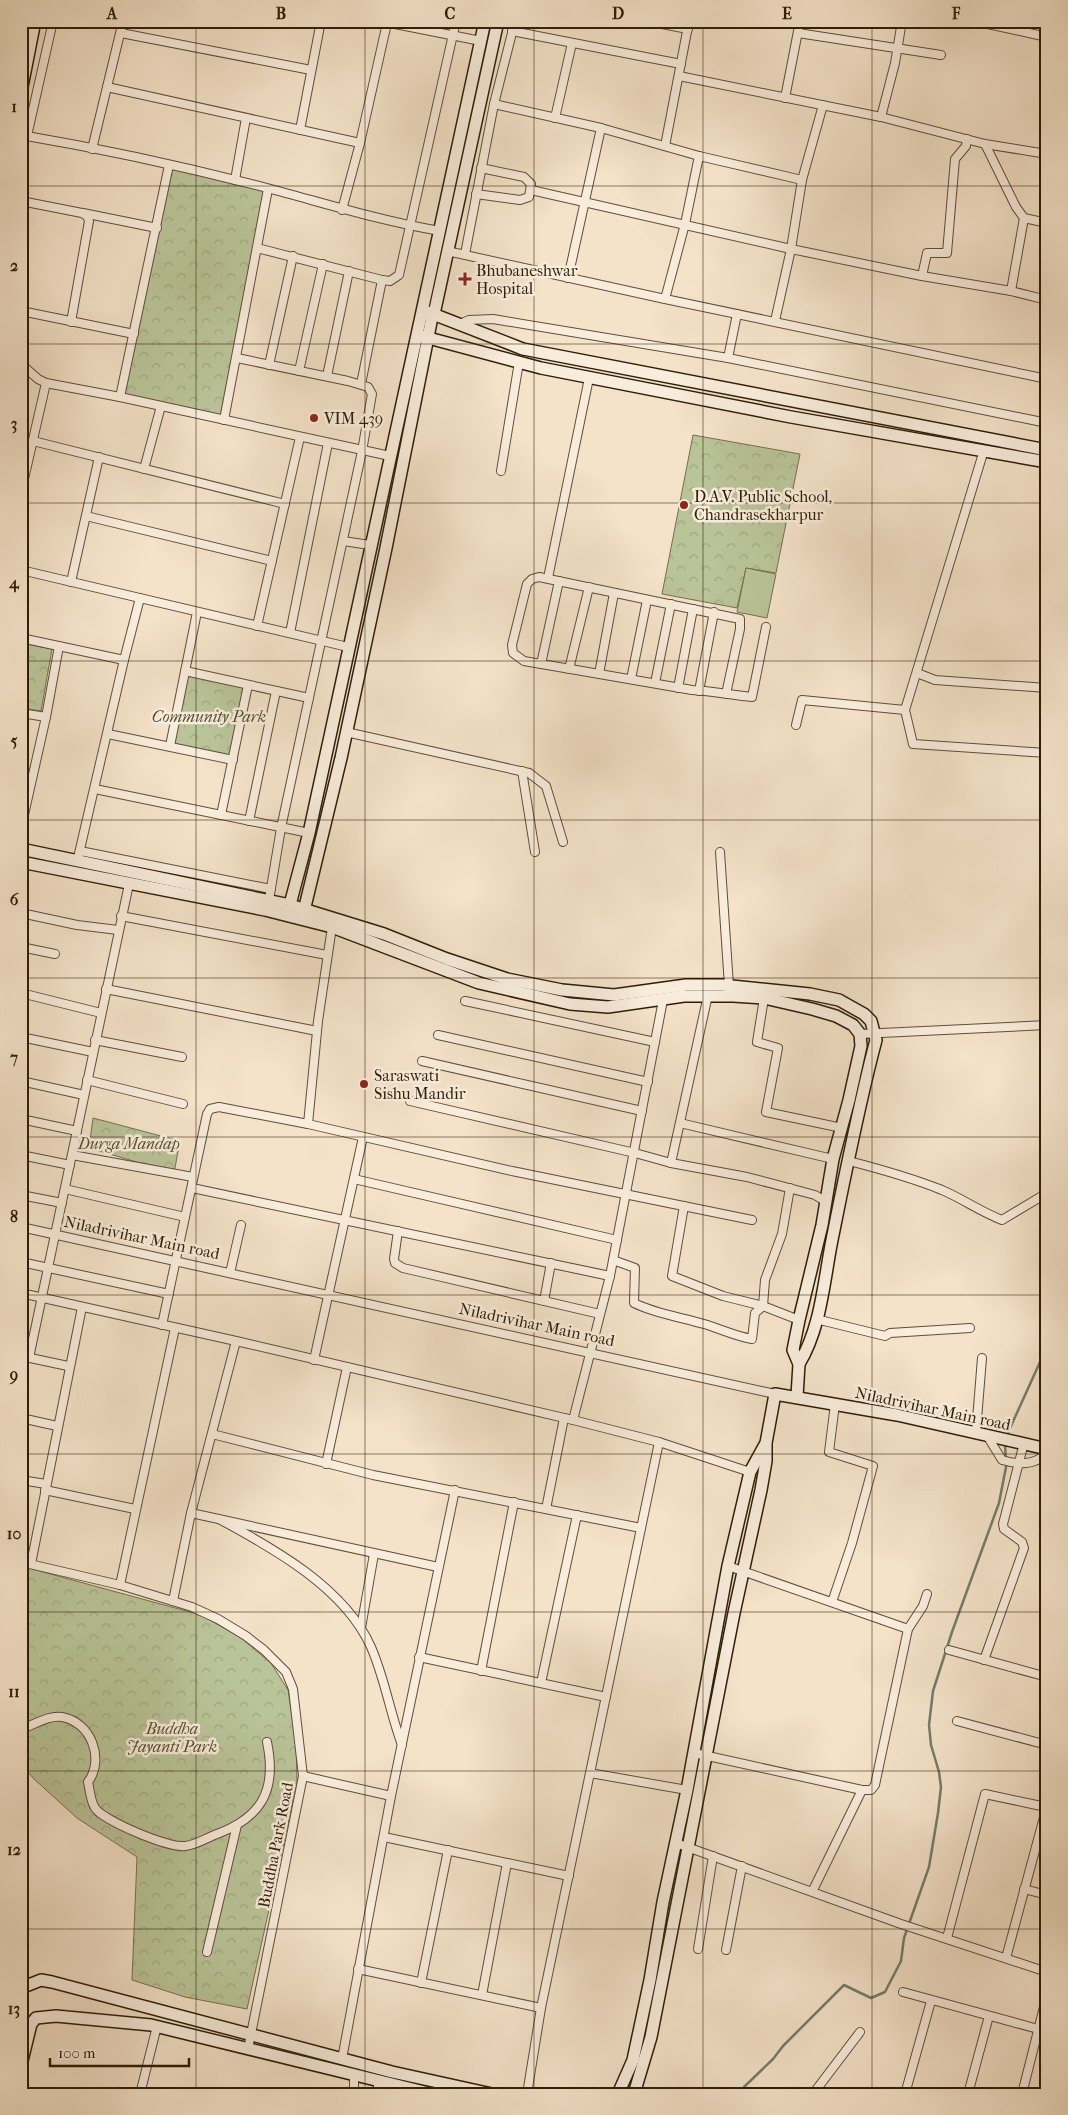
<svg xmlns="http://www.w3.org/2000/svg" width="1068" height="2115" viewBox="0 0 1068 2115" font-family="'IM FELL French Canon',serif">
<defs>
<pattern id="forest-crowns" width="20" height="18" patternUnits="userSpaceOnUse" patternTransform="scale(1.25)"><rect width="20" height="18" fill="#b9c498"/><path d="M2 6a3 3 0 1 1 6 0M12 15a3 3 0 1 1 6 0" fill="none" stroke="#9fa881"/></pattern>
</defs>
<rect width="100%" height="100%" fill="#f4e2c9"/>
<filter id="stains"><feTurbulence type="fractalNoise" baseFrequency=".004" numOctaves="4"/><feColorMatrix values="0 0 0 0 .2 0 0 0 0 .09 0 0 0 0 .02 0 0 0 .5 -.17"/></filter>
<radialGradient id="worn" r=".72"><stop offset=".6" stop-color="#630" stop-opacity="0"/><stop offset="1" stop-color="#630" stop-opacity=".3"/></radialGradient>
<g fill="url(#forest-crowns)" stroke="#74704e">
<path d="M171 167 268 189 224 420 120 397Z"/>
<path d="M693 435 800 454 776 573 746 568 737 608 662 594Z"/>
<path d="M21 643 52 649 41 711 21 708Z"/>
<path d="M185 671 248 685 233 760 170 746Z"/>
<path d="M93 1118 180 1141 174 1173 89 1148Z"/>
<path d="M21 1566 201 1615 241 1638 271 1663 288 1690 296 1741 297 1783 247 2009 185 1997 132 1980 137 1857 77 1818 34 1779 21 1764Z"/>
</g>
<path fill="#b9c498" stroke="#74704e" d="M746 568 776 574 767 618 737 612Z"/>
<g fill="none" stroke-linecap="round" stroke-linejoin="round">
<g stroke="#707e6e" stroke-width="2.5">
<path d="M1006 1437 1045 1351 1043 1316 1044 1281 1047 1275"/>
<path d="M741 2094 744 2087 773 2059 783 2046 844 1985 871 1998 885 1992 901 1961 904 1938 929 1867 938 1813 941 1787 939 1772 931 1745 929 1725 933 1691 952 1632 999 1503 1006 1467 1005 1442"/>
</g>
<defs>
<g id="street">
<path d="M380 21 481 41"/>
<path d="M647 21 688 29"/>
<path d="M974 21 1047 37"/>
<path d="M512 31 681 64"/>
<path d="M121 33 311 70"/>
<path d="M798 33 941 55"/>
<path d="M679 76 881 117 985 144 1047 154"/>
<path d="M107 87 360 143"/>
<path d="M785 98 800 21"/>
<path d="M494 104 601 128 699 156 802 180"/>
<path d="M881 117 895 63 902 21"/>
<path d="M555 118 572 43"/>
<path d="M300 130 321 21"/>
<path d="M21 135C104 149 186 167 267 188 324 203 381 221 440 231"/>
<path d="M27 136 53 21"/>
<path d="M985 144 1016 207 1024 218 1047 223"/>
<path d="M665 146 689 21"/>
<path d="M92 149 123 21"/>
<path d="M235 180 246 118"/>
<path d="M531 190 791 249 922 276 927 253H947L955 159 966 146 967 139"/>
<path d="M476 194 520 200 529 197 531 184 524 177 481 168"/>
<path d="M21 201 82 213 87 216 89 221 71 322"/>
<path d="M342 210 360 143 387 23"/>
<path d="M83 213 157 228"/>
<path d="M257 248 382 280 390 281 399 275 456 21"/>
<path d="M447 251 665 299 1047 379"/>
<path d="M465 254 494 104 515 21"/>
<path d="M922 276 1011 291 1024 218"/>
<path d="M568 278 601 128"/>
<path d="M1011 291 1047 300"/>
<path d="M665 299 685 224 699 156"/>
<path d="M21 311 134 334"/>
<path d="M775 321 791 249 802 180 823 105"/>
<path d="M460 324 469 320 493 319 728 358 1047 423"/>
<path d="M237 358 348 381 368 387 372 394 362 451 281 828 269 900"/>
<path d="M728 358 737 314"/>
<path d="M21 364 38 379 46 383 120 397 390 456"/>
<path d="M269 365 293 256"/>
<path d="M299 371 323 264"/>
<path d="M327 376 349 271"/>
<path d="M361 384 382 280"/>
<path d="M120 397 169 165"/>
<path d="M224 420 268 189"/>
<path d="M33 441 285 504"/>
<path d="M984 450 905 710 913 744 1047 753"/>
<path d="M144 469 161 406"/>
<path d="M501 471 519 362"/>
<path d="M21 492 46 383"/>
<path d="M86 516 272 561"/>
<path d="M343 541 370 545"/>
<path d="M21 570 348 647"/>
<path d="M548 578 589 378"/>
<path d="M71 582 99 457"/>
<path d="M257 626 300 437"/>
<path d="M290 633 328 443"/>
<path d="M21 638 124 660"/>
<path d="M541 664 559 581"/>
<path d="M569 669 589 587"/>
<path d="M185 671 309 698"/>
<path d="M917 673 935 680 1047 688"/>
<path d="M599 674 614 593"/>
<path d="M631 679 647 600"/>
<path d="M655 683 671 604"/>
<path d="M678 688 693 609"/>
<path d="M699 691 714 612"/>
<path d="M726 694 740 629V619L539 577 532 579 527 584 512 645 513 653 524 661 692 690C712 691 732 695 752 697L766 627"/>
<path d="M21 713 46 717"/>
<path d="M796 725 802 700 905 710"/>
<path d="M346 732 529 773 546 786 563 842"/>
<path d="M108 734 233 760"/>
<path d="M170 746 197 612"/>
<path d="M1045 753 1047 726"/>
<path d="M522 771 535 852"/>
<path d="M21 775 32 778"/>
<path d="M95 789 309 833"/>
<path d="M221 815 248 685"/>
<path d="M249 821 276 691"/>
<path d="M21 828 46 717 59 646"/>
<path d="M80 851 271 889"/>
<path d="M720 852 729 986"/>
<path d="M77 862 124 660 140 598"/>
<path d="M21 913 77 925 118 930"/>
<path d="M121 916 327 955"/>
<path d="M21 947 55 954"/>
<path d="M106 989 317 1031"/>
<path d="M21 993 101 1013"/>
<path d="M764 998 757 1042 778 1048 766 1112 842 1128"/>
<path d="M465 1001 655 1042"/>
<path d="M860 1034 1047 1025"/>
<path d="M438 1035 648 1082"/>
<path d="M21 1037 93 1052"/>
<path d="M95 1040 182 1057"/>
<path d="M422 1061 642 1111"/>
<path d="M87 1080 183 1104"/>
<path d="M21 1081 84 1095"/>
<path d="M410 1101 635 1153 671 1163 747 1177 815 1195 825 1201"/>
<path d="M21 1119 77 1131"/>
<path d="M680 1123 833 1159"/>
<path d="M308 1124 318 1021 332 927"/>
<path d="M21 1155 70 1165"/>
<path d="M72 1155 193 1177"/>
<path d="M849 1161C880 1169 912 1178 942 1190 963 1199 981 1212 1002 1220L1047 1193"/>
<path d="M671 1163 708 995"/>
<path d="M354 1179 617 1240"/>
<path d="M192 1188 610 1276"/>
<path d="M65 1189 185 1217"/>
<path d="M21 1195 62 1203"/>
<path d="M684 1206 672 1276 723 1296 763 1306 765 1280 782 1234 790 1188"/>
<path d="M21 1227 775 1394"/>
<path d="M398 1231 394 1259 395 1263 403 1268 600 1314"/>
<path d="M613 1260 635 1268 634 1303C656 1314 681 1317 704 1324 721 1329 735 1336 752 1339L755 1313 763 1306 799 1320"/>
<path d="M21 1262 169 1294"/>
<path d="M230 1273 241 1225"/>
<path d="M21 1293 236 1341 573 1420 659 1442 750 1472"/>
<path d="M544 1301 551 1263"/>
<path d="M816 1319 885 1336 890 1333 970 1328"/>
<path d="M162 1325 207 1114 210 1109 219 1107 308 1124 512 1171 752 1220"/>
<path d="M21 1356 68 1366"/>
<path d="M29 1358 129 884"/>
<path d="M314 1360 363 1137"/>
<path d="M21 1418 57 1426"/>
<path d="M573 1420 610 1276 663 1000"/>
<path d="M976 1432 982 1358"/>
<path d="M212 1434 373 1475 641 1528"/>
<path d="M986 1434 1002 1460C1019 1465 1036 1466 1047 1452"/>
<path d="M326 1464 347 1367"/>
<path d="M21 1480 46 1484"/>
<path d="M45 1490 135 1509"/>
<path d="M546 1509 564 1418"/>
<path d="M191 1513 438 1567"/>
<path d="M219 1519C273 1548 345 1588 371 1647 385 1679 390 1713 402 1745"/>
<path d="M21 1562 120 1585 192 1607 218 1619 246 1636 264 1650 286 1672 293 1689 303 1776 248 2049"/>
<path d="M31 1564 82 1307"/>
<path d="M728 1566 908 1629"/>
<path d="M120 1585 175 1328"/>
<path d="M173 1601 191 1513 236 1341"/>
<path d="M832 1602 852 1543 873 1466 829 1452 835 1404"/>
<path d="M361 1628 374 1554"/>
<path d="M949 1650 1047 1677"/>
<path d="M419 1657 606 1697"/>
<path d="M984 1660 1024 1548 1022 1542 1004 1529 1003 1524 1024 1443"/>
<path d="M481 1671 514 1502"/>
<path d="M541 1683 577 1515"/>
<path d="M957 1721 1047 1745"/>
<path d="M21 1729C34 1725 48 1715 62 1717 91 1722 105 1759 88 1782 90 1790 90 1800 95 1808 104 1821 168 1848 185 1846 196 1845 206 1838 217 1834 262 1817 277 1790 267 1742"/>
<path d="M694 1753 862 1790H871L875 1785 908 1629 923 1606 927 1594"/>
<path d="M590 1773 687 1790"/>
<path d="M303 1776 391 1796"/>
<path d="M384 1837 569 1876"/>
<path d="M676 1843 901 1924 1047 1972"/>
<path d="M1024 1889 1047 1895"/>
<path d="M813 1890 862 1790"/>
<path d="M947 1938 985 1794 1046 1807"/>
<path d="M698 1949 713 1856"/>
<path d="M726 1950 742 1866"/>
<path d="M207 1952 237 1825"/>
<path d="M1006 1958 1047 1806"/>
<path d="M358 1969 541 2008"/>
<path d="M421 1983 448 1850"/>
<path d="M903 1992 1038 2029"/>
<path d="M482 1995 507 1863"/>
<path d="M342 2059 391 1796 455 1490"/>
<path d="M140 2094 157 2026"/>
<path d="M354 2094V2076"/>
<path d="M378 2094V2081"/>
<path d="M527 2094 541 2008 659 1442"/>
<path d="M813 2094 860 2032"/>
<path d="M905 2094 931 2001"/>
<path d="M968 2094 989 2016"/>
<path d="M1022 2094 1047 1995"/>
</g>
<g id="secondary">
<path d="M21 92 35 21"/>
<path d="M428 312 523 349 1047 450"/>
<path d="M421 336 541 368 791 417 1047 462"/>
<path d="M21 849 290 905 384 934 447 959 507 979 562 990 614 995 686 985H722L810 994 839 1000 864 1014 871 1021 876 1040C859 1104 846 1170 833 1235 824 1277 822 1326 799 1364"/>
<path d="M21 862 265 910 332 927 479 983 570 1004 608 1007 684 996H733L764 998 812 1009 836 1016 853 1025 860 1034 861 1046 849 1100 833 1159 822 1225 799 1320 793 1350 799 1364 797 1396"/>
<path d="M288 912 309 833 485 21"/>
<path d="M303 915 341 758 386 548 432 317 434 314 498 21"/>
<path d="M21 1988 41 1980 52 1982 392 2072 492 2094"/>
<path d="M21 2065 31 2024 36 2018 56 2016 151 2025 433 2094"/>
<path d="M618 2094 633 2060 650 1980 663 1902 687 1790 728 1566 750 1472 766 1443 775 1394 897 1415 1047 1449"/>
<path d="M634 2094 651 2037 734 1613 761 1490 766 1461V1445"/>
</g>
</defs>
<use href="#street" stroke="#604e35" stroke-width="10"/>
<use href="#secondary" stroke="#2f1d04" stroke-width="14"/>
<use href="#street" stroke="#f8ecdc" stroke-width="8"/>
<use href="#secondary" stroke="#f8ecdc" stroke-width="11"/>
</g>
<path fill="none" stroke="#2f1d04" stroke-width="1" stroke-opacity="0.55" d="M196 21V2094M365 21V2094M534 21V2094M703 21V2094M872 21V2094M21 186H1047M21 344H1047M21 503H1047M21 661H1047M21 820H1047M21 978H1047M21 1137H1047M21 1295H1047M21 1454H1047M21 1612H1047M21 1771H1047M21 1929H1047"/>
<g fill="#8f2418" stroke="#f8ecdc" stroke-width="2">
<path d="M462.5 271.5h5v5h5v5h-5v5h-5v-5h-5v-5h5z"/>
<circle cx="314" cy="418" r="5"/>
<circle cx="684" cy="505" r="5"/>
<circle cx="364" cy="1084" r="5"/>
</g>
<g text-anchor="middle" stroke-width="5" stroke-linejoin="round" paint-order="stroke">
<g font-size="16" fill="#2f1d04" stroke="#f8ecdc" text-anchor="start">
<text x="476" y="276">Bhubaneshwar<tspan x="476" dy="18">Hospital</tspan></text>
<text x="324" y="424">VIM 439</text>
<text x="694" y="502">D.A.V. Public School,<tspan x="694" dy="18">Chandrasekharpur</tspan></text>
<text x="374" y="1081">Saraswati<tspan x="374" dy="18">Sishu Mandir</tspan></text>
</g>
<g font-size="16" font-style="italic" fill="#584f30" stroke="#f8ecdc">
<text x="209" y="722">Community Park</text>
<text x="129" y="1149">Durga Mandap</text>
<text x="172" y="1734">Buddha<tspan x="172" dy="18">Jayanti Park</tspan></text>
</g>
<g font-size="16" fill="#2f1d04" stroke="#f8ecdc">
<text transform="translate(142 1237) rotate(12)" y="6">Niladrivihar Main road</text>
<text transform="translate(537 1324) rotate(12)" y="6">Niladrivihar Main road</text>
<text transform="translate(933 1408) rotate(12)" y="6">Niladrivihar Main road</text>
<text transform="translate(275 1845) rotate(-79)" y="6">Buddha Park Road</text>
</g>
</g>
<rect width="1068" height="2115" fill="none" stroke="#f4e2c9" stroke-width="55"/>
<path d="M50 2058v8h139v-8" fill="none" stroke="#2f1d04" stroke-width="2.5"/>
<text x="58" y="2058" font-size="15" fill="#2f1d04" stroke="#f8ecdc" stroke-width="4" paint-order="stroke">100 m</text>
<rect x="28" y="28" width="1012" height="2060" fill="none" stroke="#2f1d04" stroke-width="2"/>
<g font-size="16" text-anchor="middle" font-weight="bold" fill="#2f1d04">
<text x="112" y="19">A</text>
<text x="281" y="19">B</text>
<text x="450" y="19">C</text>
<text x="618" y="19">D</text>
<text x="787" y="19">E</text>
<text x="956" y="19">F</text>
<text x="14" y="112">1</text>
<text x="14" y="271">2</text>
<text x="14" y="429">3</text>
<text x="14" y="588">4</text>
<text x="14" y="746">5</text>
<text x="14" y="905">6</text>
<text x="14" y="1063">7</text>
<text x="14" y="1222">8</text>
<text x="14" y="1380">9</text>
<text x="14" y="1539">10</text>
<text x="14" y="1697">11</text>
<text x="14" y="1855">12</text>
<text x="14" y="2014">13</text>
</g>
<rect width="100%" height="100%" filter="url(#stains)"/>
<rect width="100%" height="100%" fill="url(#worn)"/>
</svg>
